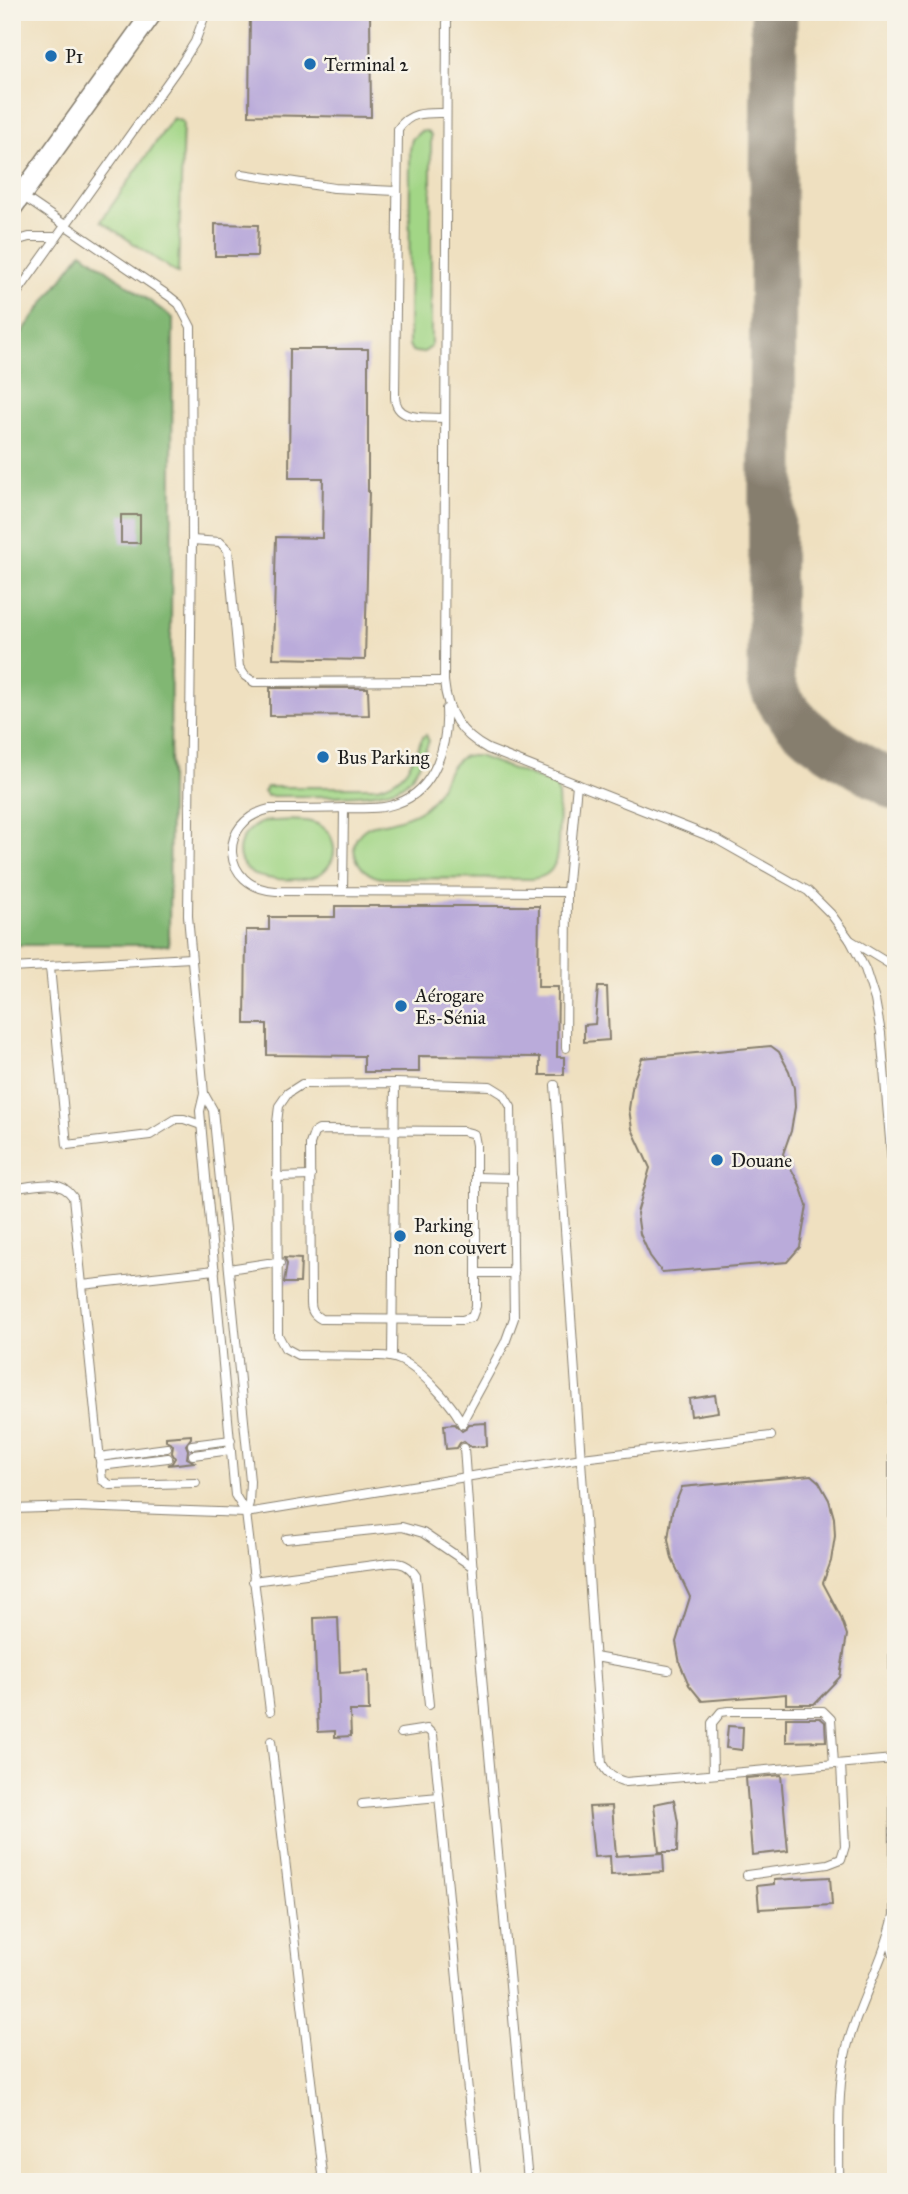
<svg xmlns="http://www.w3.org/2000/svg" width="908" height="2194" viewBox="0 0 908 2194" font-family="'IM FELL Great Primer',serif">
<rect width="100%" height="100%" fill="#f7f3e8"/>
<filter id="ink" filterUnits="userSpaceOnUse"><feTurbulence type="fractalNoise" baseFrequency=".0143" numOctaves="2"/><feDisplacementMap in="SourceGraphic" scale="14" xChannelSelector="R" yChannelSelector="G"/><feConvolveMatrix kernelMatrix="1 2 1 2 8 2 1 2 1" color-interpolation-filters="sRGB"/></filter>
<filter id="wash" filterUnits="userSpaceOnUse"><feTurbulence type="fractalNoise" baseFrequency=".00686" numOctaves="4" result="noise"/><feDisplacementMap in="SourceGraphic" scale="28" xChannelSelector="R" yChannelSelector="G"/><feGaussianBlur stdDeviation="1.57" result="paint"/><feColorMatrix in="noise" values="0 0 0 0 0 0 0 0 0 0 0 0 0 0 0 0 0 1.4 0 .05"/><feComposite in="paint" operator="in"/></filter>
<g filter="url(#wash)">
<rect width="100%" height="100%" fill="#efe0c0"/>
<g fill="#a2d686" stroke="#5f7951" stroke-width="2">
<path d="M173 118 183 122 178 274 101 221Z"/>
<path d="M421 131H427L431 135V347C424 353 421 354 412 351L409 345 410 149 412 139Z"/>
<path d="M426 735 429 741C423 755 418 772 405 783 384 801 298 795 267 796L263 792 267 787H377C407 781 411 762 423 737Z"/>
<path d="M464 756H478L557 786C559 799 560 855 554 865 550 875 541 878 531 879L381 878C355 873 343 841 368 827 374 824 379 824 384 823 398 820 414 816 425 807 443 793 443 767 464 756Z"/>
<path d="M268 821C290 821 326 814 333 843 335 850 334 858 330 864 326 870 320 875 313 877 300 881 261 881 250 872 227 854 244 825 268 821Z"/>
</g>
<path fill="#81b773" stroke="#4e6a48" stroke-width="2" d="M82 252 173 318 169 945H12V346Z"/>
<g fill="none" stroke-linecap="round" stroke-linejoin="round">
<path stroke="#867e6e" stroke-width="47" d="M774 12 771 681C788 735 851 759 896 787"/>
</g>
<g id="blocks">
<g fill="#baabda">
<path d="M250 12H370L371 117 249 115Z"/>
<path d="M215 224 258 225 257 256H215Z"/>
<path d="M290 349H368V491H369L365 660 273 658 276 537 322 538 323 478H289Z"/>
<rect x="121" y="515" width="19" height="28"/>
<path d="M270 688H368L369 715 270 716Z"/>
<path d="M335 906H539L538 987H558L557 1057H564V1075H540V1057L419 1056V1072H364V1056L267 1055V1024H245L246 930H269V917H335Z"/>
<path d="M598 987H607L609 1040 584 1042V1025L595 1024Z"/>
<path d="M771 1046 779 1052 789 1071 794 1088 795 1107 791 1131 783 1154 800 1185 807 1206 800 1247 787 1262 662 1272 650 1256 640 1234 637 1213 650 1168 632 1129 629 1109 633 1082 642 1058Z"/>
<path d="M284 1258 301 1259 300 1283H284L287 1264Z"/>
<path d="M715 1395 718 1412 691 1416 689 1399Z"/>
<path d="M486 1423 487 1446 471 1447 464 1441 460 1443 457 1448 446 1449 444 1425 455 1424 462 1431 467 1428 469 1424Z"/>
<path d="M191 1435V1438L186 1445 188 1450 187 1458 194 1462 168 1465 172 1463 175 1458 172 1453 173 1445 166 1441V1437Z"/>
<path d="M811 1475 819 1482 829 1500 834 1518 835 1536 831 1561 823 1583 840 1615 847 1635 840 1677 814 1704H786V1694L702 1701 689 1685 680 1664 676 1642 690 1597 672 1559 668 1539 672 1512 682 1487Z"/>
<path d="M338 1617 340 1672 368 1670 369 1711H350L351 1736 335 1737V1731L318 1732 314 1618Z"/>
<path d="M786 1718H820L825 1722 826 1741 786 1742Z"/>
<path d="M728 1726 743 1727 742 1750 726 1748Z"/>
<path d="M781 1775 788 1851 752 1855 746 1778Z"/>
<path d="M674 1800 678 1823 677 1852H659L654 1804Z"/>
<path d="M612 1806 616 1856H614L663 1853 664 1872 611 1875 610 1856 594 1857 589 1807Z"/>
<path d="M830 1877 832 1905 759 1909 757 1886 774 1884V1880Z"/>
</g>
</g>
</g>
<g filter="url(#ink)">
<use href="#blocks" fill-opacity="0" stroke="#867e6e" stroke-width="2"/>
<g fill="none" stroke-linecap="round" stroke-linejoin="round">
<defs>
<g id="service">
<path d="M447 12 444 681C447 713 460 734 488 749L716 839 808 891 831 914 850 940 865 969 875 1000 881 1033 896 1211"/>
<path d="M242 174 334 188 396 191"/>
<path d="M12 189 169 296 179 304 191 327 192 540 188 916 204 1094 200 1111 234 1485 235 1495 246 1513"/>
<path d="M12 242 29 237H56"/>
<path d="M12 300 183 61 195 42 206 12"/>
<path d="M445 418C426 417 395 422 395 396L398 129C410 111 427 113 446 113"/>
<path d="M192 540 220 542 228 550 239 667 245 676 254 682 444 681"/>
<path d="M446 709C448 745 435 790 398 803 381 810 362 808 345 808 320 809 295 809 270 809 216 821 221 888 276 891L567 892"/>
<path d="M343 891 344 808"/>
<path d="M850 940 896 968"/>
<path d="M50 967 67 1145 150 1135 176 1119H184L201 1125"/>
<path d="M12 968 191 958"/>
<path d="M566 1048 567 892 577 784"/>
<path d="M555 1085 602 1764C608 1775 614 1779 626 1782L894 1759"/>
<path d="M204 1094 213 1110 250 1481 249 1503 246 1513 270 1711"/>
<path d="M319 1130 463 1131 474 1134 476 1145V1306L472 1317 462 1320 321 1319C314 1315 311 1311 311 1303L310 1144 314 1133Z"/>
<path d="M277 1177 311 1176"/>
<path d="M476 1177 513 1178"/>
<path d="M12 1189C34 1186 59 1177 73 1197L102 1480 110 1485 196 1483"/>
<path d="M229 1269 268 1263 280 1264"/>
<path d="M476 1273H514"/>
<path d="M82 1285 215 1270"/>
<path d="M392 1357 395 1083"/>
<path d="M462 1422 505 1343 514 1318 511 1107 503 1094 490 1086 395 1083 302 1084 288 1093 279 1106 277 1123 278 1335 285 1348 298 1355 379 1356C387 1356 393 1357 400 1360 420 1369 454 1405 462 1424"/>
<path d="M192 1445 231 1440"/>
<path d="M464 1448 475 1601 528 2182"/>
<path d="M193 1455 231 1450"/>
<path d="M99 1457 167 1448"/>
<path d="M100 1466 168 1458"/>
<path d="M12 1509 77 1507 246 1513 582 1458 771 1436"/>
<path d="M286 1539 402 1527 423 1533 473 1567"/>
<path d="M253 1581 389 1563C402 1562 409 1565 416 1576L429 1705"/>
<path d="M595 1657 668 1670"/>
<path d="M401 1733 427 1729 433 1735 477 2182"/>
<path d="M271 1741 323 2182"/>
<path d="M713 1774 712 1723 721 1712 729 1711H823L831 1719 834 1764"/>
<path d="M362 1804 439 1797"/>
<path d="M747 1875 828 1864 841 1859 845 1846 841 1764"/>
<path d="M889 1938 896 1963"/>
<path d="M839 2182C840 2138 836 2090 847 2047 859 2002 884 1961 894 1915L893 1429 896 1331"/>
</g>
<path id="tertiary" d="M12 208 153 12"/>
</defs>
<use href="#service" stroke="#867e6e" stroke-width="10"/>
<use href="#tertiary" stroke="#867e6e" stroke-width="22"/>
<use href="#service" stroke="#fff" stroke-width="8"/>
<use href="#tertiary" stroke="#fff" stroke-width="19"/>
</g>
</g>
<g fill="#1f6fb2" stroke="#f7f3e8" stroke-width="2.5">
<circle cx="51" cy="56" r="7"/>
<circle cx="310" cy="64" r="7"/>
<circle cx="323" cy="757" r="7"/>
<circle cx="401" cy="1006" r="7"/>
<circle cx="717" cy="1160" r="7"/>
<circle cx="400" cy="1236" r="7"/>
</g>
<g text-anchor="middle" stroke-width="5" stroke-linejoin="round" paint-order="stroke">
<g font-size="19" fill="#1c1c1c" stroke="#f7f3e8" text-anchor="start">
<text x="65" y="63">P1</text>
<text x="324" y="71">Terminal 2</text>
<text x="337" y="764">Bus Parking</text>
<text x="415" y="1002">Aérogare<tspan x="415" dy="22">Es-Sénia</tspan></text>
<text x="731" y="1167">Douane</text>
<text x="414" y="1232">Parking<tspan x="414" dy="22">non couvert</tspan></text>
</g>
</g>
<rect width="908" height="2194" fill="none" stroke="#f7f3e8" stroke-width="42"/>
</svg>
